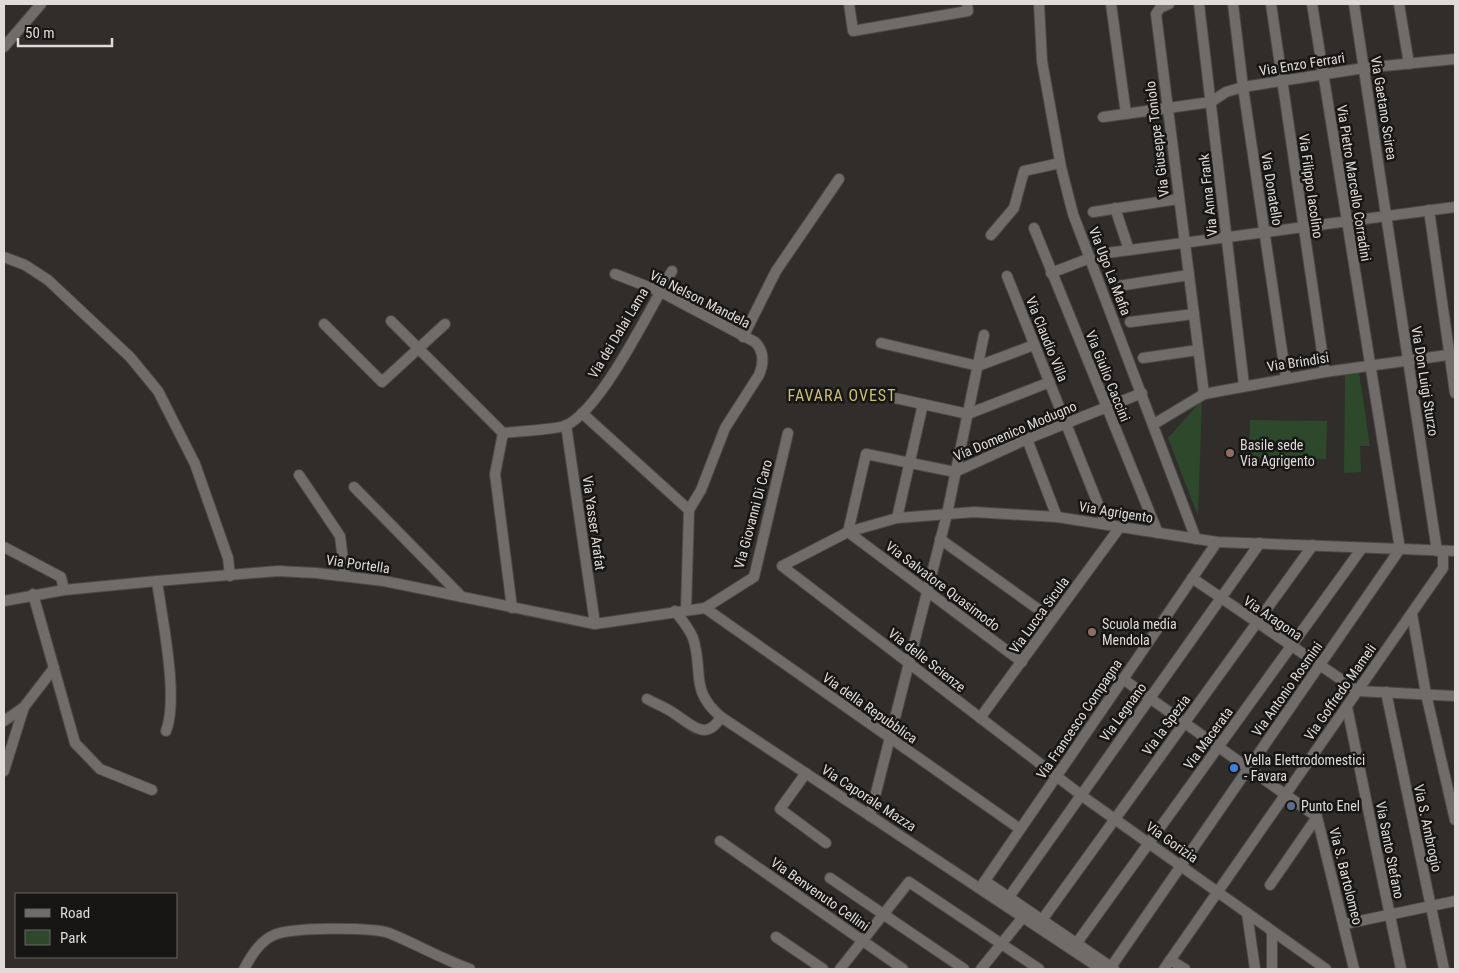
<svg xmlns="http://www.w3.org/2000/svg" width="1459" height="973" viewBox="0 0 1459 973" font-family="'Roboto Condensed',sans-serif">
<rect width="100%" height="100%" fill="#302d2b"/>
<g fill="#2e482c">
<path d="M1359 372 1370 446H1360L1361 472 1344 473 1345 374Z"/>
<path d="M1202 400 1198 516 1168 438Z"/>
<path d="M1250 420 1327 421 1326 459 1249 457Z"/>
</g>
<g fill="none" stroke-linecap="round" stroke-linejoin="round">
<defs>
<g id="minor">
<path d="M849 4 853 31 968 11 967 4"/>
<path d="M1039 4 1042 61 1061 167 1073 214 1196 539"/>
<path d="M1111 4 1126 114"/>
<path d="M1169 4 1160 8 1156 14 1204 394"/>
<path d="M1199 4 1244 385"/>
<path d="M1233 4 1243 87 1286 378"/>
<path d="M1271 4 1325 372"/>
<path d="M1354 4 1437 551"/>
<path d="M1399 4 1409 64"/>
<path d="M4 47 41 4"/>
<path d="M1103 117 1211 102 1226 92 1243 87 1364 68 1455 59"/>
<path d="M1115 208 1129 250"/>
<path d="M1429 210 1455 393"/>
<path d="M1093 212 1178 199"/>
<path d="M1034 228 1158 533"/>
<path d="M991 235 1014 208 1024 171 1060 163"/>
<path d="M1107 253 1455 207"/>
<path d="M4 257 25 265 48 280 130 357 158 391 195 464 228 558 230 576"/>
<path d="M1051 273 1090 258"/>
<path d="M615 274 659 291 755 342C764 351 764 363 759 375L725 428 701 490 689 510 686 610"/>
<path d="M1007 276 1106 524"/>
<path d="M1118 286 1189 275"/>
<path d="M391 321 503 433 495 474 512 608"/>
<path d="M1130 322 1194 314"/>
<path d="M324 324 382 382 445 324"/>
<path d="M743 337 776 271 839 179"/>
<path d="M881 343 978 366 1034 345"/>
<path d="M1143 358 1198 350"/>
<path d="M895 398 968 414 1050 382"/>
<path d="M582 413 689 510"/>
<path d="M1154 424 1204 394 1325 372 1455 354"/>
<path d="M566 425 595 624"/>
<path d="M503 433C517 431 557 430 567 425 603 407 650 308 672 271"/>
<path d="M1027 439 1057 517"/>
<path d="M299 475 340 536 345 575"/>
<path d="M354 487 462 597"/>
<path d="M897 518 923 404"/>
<path d="M940 539 1052 619"/>
<path d="M4 547 61 577 64 590"/>
<path d="M1192 578 1358 691 1455 696"/>
<path d="M157 581C162 619 179 697 166 731"/>
<path d="M33 594 75 743 100 769 152 790"/>
<path d="M4 601 64 590 157 581 278 571 316 573 384 581 595 624 705 608 754 577 788 433"/>
<path d="M705 608 1020 829"/>
<path d="M675 611C682 620 689 628 693 638 704 672 689 690 721 717L1101 969"/>
<path d="M1412 614 1426 694 1455 820"/>
<path d="M1022 662 848 532 866 454 955 472 1027 439 1142 393"/>
<path d="M1123 679 1317 817 1354 969"/>
<path d="M1386 692 1444 969"/>
<path d="M647 699C656 704 667 708 675 714 692 725 706 742 721 717"/>
<path d="M1347 707 1401 969"/>
<path d="M980 718 1120 527"/>
<path d="M4 721 24 707 54 668"/>
<path d="M4 771 24 707"/>
<path d="M806 773 780 809 826 843"/>
<path d="M870 816 947 514 984 335"/>
<path d="M720 841 903 969"/>
<path d="M830 878 964 969"/>
<path d="M985 881 1114 969"/>
<path d="M1270 885 1317 817"/>
<path d="M980 888 1217 542"/>
<path d="M1009 897 1260 543"/>
<path d="M1247 913 1255 969"/>
<path d="M1042 920 1313 545"/>
<path d="M1345 924 1455 901"/>
<path d="M1272 931V969"/>
<path d="M776 937 823 969"/>
<path d="M1076 944 1362 548"/>
<path d="M1170 960 1185 969"/>
<path d="M1111 967 1400 549 1312 4"/>
<path d="M244 969C251 956 260 941 274 935 291 927 371 927 389 933 416 944 442 959 470 969"/>
<path d="M840 969 909 882 1039 969"/>
<path d="M981 969 1023 917"/>
<path d="M1164 969 1443 568V551"/>
<path d="M1326 969 1085 798 782 566 848 532 897 518 974 512 1057 517 1217 542 1455 551"/>
</g>
</defs>
<use href="#minor" stroke="#4b4947" stroke-width="12"/>
<use href="#minor" stroke="#6f6c69" stroke-width="10"/>
</g>
<g fill="#8d6e63" stroke="#171615" stroke-width="2">
<circle cx="1230" cy="453" r="5"/>
<circle cx="1092" cy="632" r="5"/>
</g>
<circle fill="#3f7fe0" stroke="#171615" stroke-width="2" cx="1234" cy="768" r="5"/>
<circle fill="#5c6f8a" stroke="#171615" stroke-width="2" cx="1291" cy="806" r="5"/>
<g text-anchor="middle" stroke-width="5" stroke-linejoin="round" paint-order="stroke">
<g font-size="14" fill="#dedcda" stroke="#171615">
<text transform="translate(1302 64) rotate(-9)" y="5">Via Enzo Ferrari</text>
<text transform="translate(1384 108) rotate(81)" y="5">Via Gaetano Scirea</text>
<text transform="translate(1157 139) rotate(-97)" y="5">Via Giuseppe Toniolo</text>
<text transform="translate(1354 183) rotate(81)" y="5">Via Pietro Marcello Corradini</text>
<text transform="translate(1311 186) rotate(82)" y="5">Via Filippo Iacolino</text>
<text transform="translate(1272 189) rotate(81)" y="5">Via Donatello</text>
<text transform="translate(1208 195) rotate(-96)" y="5">Via Anna Frank</text>
<text transform="translate(1110 271) rotate(69)" y="5">Via Ugo La Mafia</text>
<text transform="translate(700 299) rotate(27)" y="5">Via Nelson Mandela</text>
<text transform="translate(618 333) rotate(-59)" y="5">Via dei Dalai Lama</text>
<text transform="translate(1047 339) rotate(68)" y="5">Via Claudio Villa</text>
<text transform="translate(1298 362) rotate(-9)" y="5">Via Brindisi</text>
<text transform="translate(1108 376) rotate(68)" y="5">Via Giulio Caccini</text>
<text transform="translate(1425 381) rotate(81)" y="5">Via Don Luigi Sturzo</text>
<text transform="translate(1015 431) rotate(-23)" y="5">Via Domenico Modugno</text>
<text transform="translate(1116 512) rotate(9)" y="5">Via Agrigento</text>
<text transform="translate(753 514) rotate(-75)" y="5">Via Giovanni Di Caro</text>
<text transform="translate(594 523) rotate(82)" y="5">Via Yasser Arafat</text>
<text transform="translate(358 564) rotate(8)" y="5">Via Portella</text>
<text transform="translate(943 586) rotate(37)" y="5">Via Salvatore Quasimodo</text>
<text transform="translate(1039 615) rotate(-54)" y="5">Via Lucca Sicula</text>
<text transform="translate(1273 618) rotate(34)" y="5">Via Aragona</text>
<text transform="translate(927 660) rotate(38)" y="5">Via delle Scienze</text>
<text transform="translate(1287 689) rotate(-55)" y="5">Via Antonio Rosmini</text>
<text transform="translate(1340 692) rotate(-55)" y="5">Via Goffredo Mameli</text>
<text transform="translate(870 708) rotate(35)" y="5">Via della Repubblica</text>
<text transform="translate(1123 712) rotate(-54)" y="5">Via Legnano</text>
<text transform="translate(1079 719) rotate(-56)" y="5">Via Francesco Compagna</text>
<text transform="translate(1166 725) rotate(-54)" y="5">Via la Spezia</text>
<text transform="translate(1208 738) rotate(-54)" y="5">Via Macerata</text>
<text transform="translate(869 798) rotate(33)" y="5">Via Caporale Mazza</text>
<text transform="translate(1428 828) rotate(78)" y="5">Via S. Ambrogio</text>
<text transform="translate(1172 842) rotate(35)" y="5">Via Gorizia</text>
<text transform="translate(1390 850) rotate(79)" y="5">Via Santo Stefano</text>
<text transform="translate(1346 876) rotate(76)" y="5">Via S. Bartolomeo</text>
<text transform="translate(820 894) rotate(35)" y="5">Via Benvenuto Cellini</text>
</g>
<g font-size="14" fill="#dedcda" stroke="#171615" text-anchor="start">
<text x="1240" y="450">Basile sede<tspan x="1240" dy="16">Via Agrigento</tspan></text>
<text x="1102" y="629">Scuola media<tspan x="1102" dy="16">Mendola</tspan></text>
<text x="1244" y="765">Vella Elettrodomestici<tspan x="1244" dy="16">- Favara</tspan></text>
<text x="1301" y="811">Punto Enel</text>
</g>
<g font-size="16" letter-spacing="1" fill="#cbc072" stroke="#171615">
<text x="842" y="401">FAVARA OVEST</text>
</g>
</g>
<rect width="1459" height="973" fill="none" stroke="#dedcda" stroke-width="10"/>
<rect x="15" y="893" width="162" height="65" fill="#171615" stroke="#676564"/>
<rect x="25" y="909" width="25" height="8" fill="#6f6c69" stroke="#676564"/>
<text x="60" y="918" font-size="15" fill="#dedcda">Road</text>
<rect x="25" y="930" width="25" height="15" fill="#2e482c" stroke="#676564"/>
<text x="60" y="943" font-size="15" fill="#dedcda">Park</text>
<path d="M18 38v8h94v-8" fill="none" stroke="#dedcda" stroke-width="2.5"/>
<text x="25" y="38" font-size="15" fill="#dedcda" stroke="#171615" stroke-width="4" paint-order="stroke">50 m</text>
</svg>
